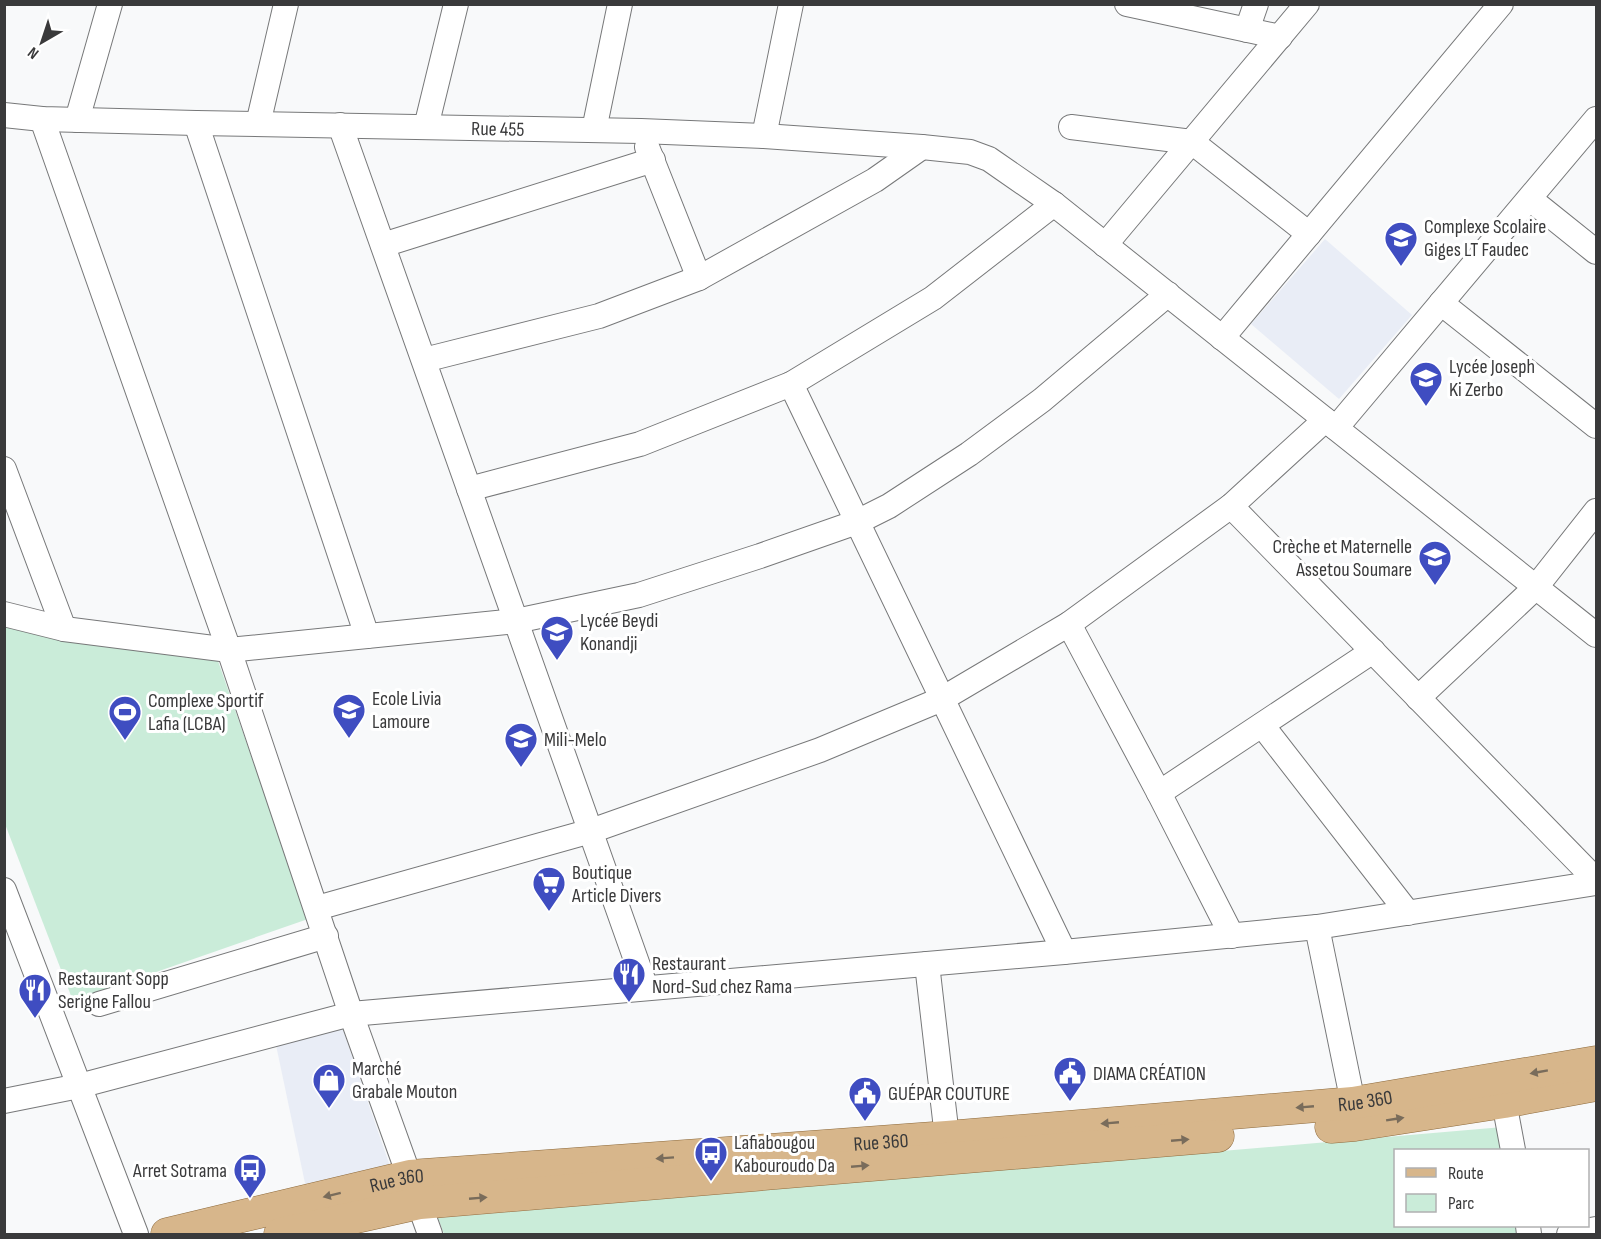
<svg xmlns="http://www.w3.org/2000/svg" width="1601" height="1239" viewBox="0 0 1601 1239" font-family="'Sofia Sans Condensed',sans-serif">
<rect width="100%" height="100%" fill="#f8f9fa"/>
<g fill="#e9edf6">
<path d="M1325 239 1412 315 1339 399 1251 324Z"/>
<path d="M342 1027 392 1172 306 1188 276 1045Z"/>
</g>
<g fill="#caecd9">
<path d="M5 621 217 658 308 919 73 1001 5 824Z"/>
<path d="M1503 1127 1507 1150H1396V1226H1520L1522 1234H444L438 1218Z"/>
</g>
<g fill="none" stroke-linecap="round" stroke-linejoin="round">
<defs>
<g id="minor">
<path d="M1127 4 1280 37"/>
<path d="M1247 30 1256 4"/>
<path id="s1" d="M4 115 42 119 196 123 641 131 764 136 922 147 970 152 989 159 1054 204 1596 635"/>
<path d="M42 119 229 650 351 1014 430 1234"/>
<path d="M77 120 110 4"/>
<path d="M196 123 367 636"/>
<path d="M258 124 286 4"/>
<path d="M340 125 646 988"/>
<path d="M426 127 456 4"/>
<path d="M1071 127 1192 142 1309 234"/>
<path d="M594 130 620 4"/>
<path d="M764 136 791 4"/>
<path d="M647 147 699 278"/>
<path d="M1530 199 1596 252"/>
<path d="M383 245 653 160"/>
<path d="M1105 245 1307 4"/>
<path d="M1441 303 1596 426"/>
<path d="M1222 338 1501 4"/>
<path d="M424 360 599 316 699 278 875 180 922 147"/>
<path d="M791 384 1064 952"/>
<path d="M1336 428 1596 119"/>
<path d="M4 469 64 629"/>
<path d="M469 489 640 444 791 384 933 298 1054 204"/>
<path d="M1231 506 1596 880"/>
<path d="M4 614 64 629 229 650 516 621 639 595 760 556 857 522 889 506 969 454 1042 400 1168 294"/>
<path d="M1069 624 1159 793 1232 936"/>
<path d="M1418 698 1536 587 1596 511"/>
<path d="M1262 725 1408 913"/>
<path d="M1159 793 1373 651"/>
<path d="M4 890 136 1234"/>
<path d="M317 908 591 831 820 750 942 699 1069 624 1231 506 1325 420"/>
<path d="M1317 927 1353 1103 1354 1119"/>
<path d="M927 964 947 1137"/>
<path d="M99 1004 326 936"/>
<path d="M4 1101 79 1086 351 1014 1064 952 1317 927 1596 883"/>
<path d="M1504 1102 1513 1150"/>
<path d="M1528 1226 1529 1234"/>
<path d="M1569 1234 1596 1229"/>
</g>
<g id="major">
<path d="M1331 1127 1355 1125 1504 1102 1596 1085"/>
<path id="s2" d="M167 1234 410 1176 947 1137 1353 1103 1596 1062"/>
<path d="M280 1234 420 1203 1218 1136"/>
</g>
</defs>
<use href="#minor" stroke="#777879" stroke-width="26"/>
<use href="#major" stroke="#8e6b3d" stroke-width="33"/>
<use href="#minor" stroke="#fff" stroke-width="24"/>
<use href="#major" stroke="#d7b68b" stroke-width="32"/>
</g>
<defs><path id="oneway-solid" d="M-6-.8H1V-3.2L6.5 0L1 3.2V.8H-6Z" transform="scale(1.5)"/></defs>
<g fill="#796c5b">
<use href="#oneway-solid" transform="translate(1539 1072) rotate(170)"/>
<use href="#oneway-solid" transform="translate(1305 1107) rotate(175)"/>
<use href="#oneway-solid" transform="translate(1395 1119) rotate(-9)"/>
<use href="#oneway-solid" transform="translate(1110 1123) rotate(175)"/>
<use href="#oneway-solid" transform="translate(1180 1140) rotate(-5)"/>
<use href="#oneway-solid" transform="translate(665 1158) rotate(176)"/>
<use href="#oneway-solid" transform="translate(860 1166) rotate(-5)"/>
<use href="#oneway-solid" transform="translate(332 1195) rotate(166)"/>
<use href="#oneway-solid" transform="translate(478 1198) rotate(-5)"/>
</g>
<defs>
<symbol id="school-pin" viewBox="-11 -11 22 30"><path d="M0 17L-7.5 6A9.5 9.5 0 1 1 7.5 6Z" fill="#3f4dc1" stroke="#fff"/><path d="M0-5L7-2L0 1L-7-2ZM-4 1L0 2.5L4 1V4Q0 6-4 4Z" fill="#fff"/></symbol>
<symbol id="stadium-pin" viewBox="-11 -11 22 30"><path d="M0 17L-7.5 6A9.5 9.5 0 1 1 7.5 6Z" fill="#3f4dc1" stroke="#fff"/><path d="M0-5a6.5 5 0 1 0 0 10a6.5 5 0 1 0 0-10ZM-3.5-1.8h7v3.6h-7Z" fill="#fff"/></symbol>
<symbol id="supermarket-pin" viewBox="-11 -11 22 30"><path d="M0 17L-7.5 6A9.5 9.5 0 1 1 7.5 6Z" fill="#3f4dc1" stroke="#fff"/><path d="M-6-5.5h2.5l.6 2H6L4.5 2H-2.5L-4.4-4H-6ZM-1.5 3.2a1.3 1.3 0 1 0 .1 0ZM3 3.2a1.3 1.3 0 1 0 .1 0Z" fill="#fff"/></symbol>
<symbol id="restaurant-pin" viewBox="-11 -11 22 30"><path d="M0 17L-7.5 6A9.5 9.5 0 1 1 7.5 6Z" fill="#3f4dc1" stroke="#fff"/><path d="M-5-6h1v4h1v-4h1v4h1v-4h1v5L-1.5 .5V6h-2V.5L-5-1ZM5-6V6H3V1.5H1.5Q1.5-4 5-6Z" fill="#fff"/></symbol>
<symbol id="civic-pin" viewBox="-11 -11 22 30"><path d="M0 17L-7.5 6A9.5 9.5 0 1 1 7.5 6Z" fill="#3f4dc1" stroke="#fff"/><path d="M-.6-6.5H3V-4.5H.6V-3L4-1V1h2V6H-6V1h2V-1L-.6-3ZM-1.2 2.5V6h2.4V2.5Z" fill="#fff"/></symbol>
<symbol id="shop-pin" viewBox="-11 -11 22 30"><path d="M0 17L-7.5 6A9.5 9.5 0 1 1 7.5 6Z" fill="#3f4dc1" stroke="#fff"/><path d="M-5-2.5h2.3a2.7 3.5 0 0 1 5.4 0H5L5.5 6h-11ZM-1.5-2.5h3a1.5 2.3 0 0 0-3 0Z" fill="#fff"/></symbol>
<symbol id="bus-pin" viewBox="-11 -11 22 30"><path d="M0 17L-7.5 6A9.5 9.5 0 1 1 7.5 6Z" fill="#3f4dc1" stroke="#fff"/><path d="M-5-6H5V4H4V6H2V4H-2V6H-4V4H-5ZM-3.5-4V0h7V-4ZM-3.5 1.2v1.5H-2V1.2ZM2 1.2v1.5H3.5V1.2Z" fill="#fff"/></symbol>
</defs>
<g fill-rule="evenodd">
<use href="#school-pin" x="1382" y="219" width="38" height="52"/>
<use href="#school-pin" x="1407" y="359" width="38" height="52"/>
<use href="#school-pin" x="1416" y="538" width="38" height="52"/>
<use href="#school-pin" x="538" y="613" width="38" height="52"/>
<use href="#school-pin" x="330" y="691" width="38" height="52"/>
<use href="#stadium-pin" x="106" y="693" width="38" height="52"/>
<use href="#school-pin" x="502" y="720" width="38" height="52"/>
<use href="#supermarket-pin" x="530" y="864" width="38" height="52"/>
<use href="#restaurant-pin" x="610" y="955" width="38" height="52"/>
<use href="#restaurant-pin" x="16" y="971" width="38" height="52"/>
<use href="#civic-pin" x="1051" y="1054" width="38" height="52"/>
<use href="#shop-pin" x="310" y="1061" width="38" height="52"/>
<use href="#civic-pin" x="846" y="1074" width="38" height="52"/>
<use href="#bus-pin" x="692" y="1134" width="38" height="52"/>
<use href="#bus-pin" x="231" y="1151" width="38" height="52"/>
</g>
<g text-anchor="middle" stroke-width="6" stroke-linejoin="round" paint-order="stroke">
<g font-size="20" fill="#3a3a3b" stroke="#fff">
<text dy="7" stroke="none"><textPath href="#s1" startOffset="494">Rue 455</textPath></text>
<text dy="7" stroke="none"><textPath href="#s2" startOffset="1208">Rue 360</textPath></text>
<text dy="7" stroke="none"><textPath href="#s2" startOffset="722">Rue 360</textPath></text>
<text dy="7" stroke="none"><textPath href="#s2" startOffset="236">Rue 360</textPath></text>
</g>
<g font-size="20" fill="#3a3a3b" stroke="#fff" text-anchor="start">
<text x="1424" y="233">Complexe Scolaire<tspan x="1424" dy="23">Giges LT Faudec</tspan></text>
<text x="1449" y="373">Lycée Joseph<tspan x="1449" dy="23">Ki Zerbo</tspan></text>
<text x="1412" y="553" text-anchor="end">Crèche et Maternelle<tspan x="1412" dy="23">Assetou Soumare</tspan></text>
<text x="580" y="627">Lycée Beydi<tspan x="580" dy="23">Konandji</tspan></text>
<text x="372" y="705">Ecole Livia<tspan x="372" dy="23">Lamoure</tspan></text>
<text x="148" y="707">Complexe Sportif<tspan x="148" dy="23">Lafia (LCBA)</tspan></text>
<text x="544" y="746">Mili-Melo</text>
<text x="572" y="879">Boutique<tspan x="572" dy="23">Article Divers</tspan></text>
<text x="652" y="970">Restaurant<tspan x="652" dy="23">Nord-Sud chez Rama</tspan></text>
<text x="58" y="985">Restaurant Sopp<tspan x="58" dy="23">Serigne Fallou</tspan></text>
<text x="352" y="1075">Marché<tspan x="352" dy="23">Grabale Mouton</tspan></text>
<text x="1093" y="1080">DIAMA CRÉATION</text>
<text x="888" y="1100">GUÉPAR COUTURE</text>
<text x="734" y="1149">Lafiabougou<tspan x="734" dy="23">Kabouroudo Da</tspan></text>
<text x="227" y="1177" text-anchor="end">Arret Sotrama</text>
</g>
</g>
<rect width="1601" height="1239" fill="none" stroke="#3a3a3b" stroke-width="12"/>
<rect x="1394" y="1149" width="195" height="78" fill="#ffffff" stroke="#b0b0b1" stroke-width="1.5"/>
<rect x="1406" y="1168" width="30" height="9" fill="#d7b68b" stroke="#b0b0b1" stroke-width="1.5"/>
<text x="1448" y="1179" font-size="18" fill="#3a3a3b">Route</text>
<rect x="1406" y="1194" width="30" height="18" fill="#caecd9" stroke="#b0b0b1" stroke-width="1.5"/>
<text x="1448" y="1209" font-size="18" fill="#3a3a3b">Parc</text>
<g transform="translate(42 42) rotate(219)" stroke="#ffffff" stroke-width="4.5" paint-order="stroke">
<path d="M0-4.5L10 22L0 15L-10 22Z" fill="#3a3a3b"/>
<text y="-9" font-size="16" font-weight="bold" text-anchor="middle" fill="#3a3a3b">N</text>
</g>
</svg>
